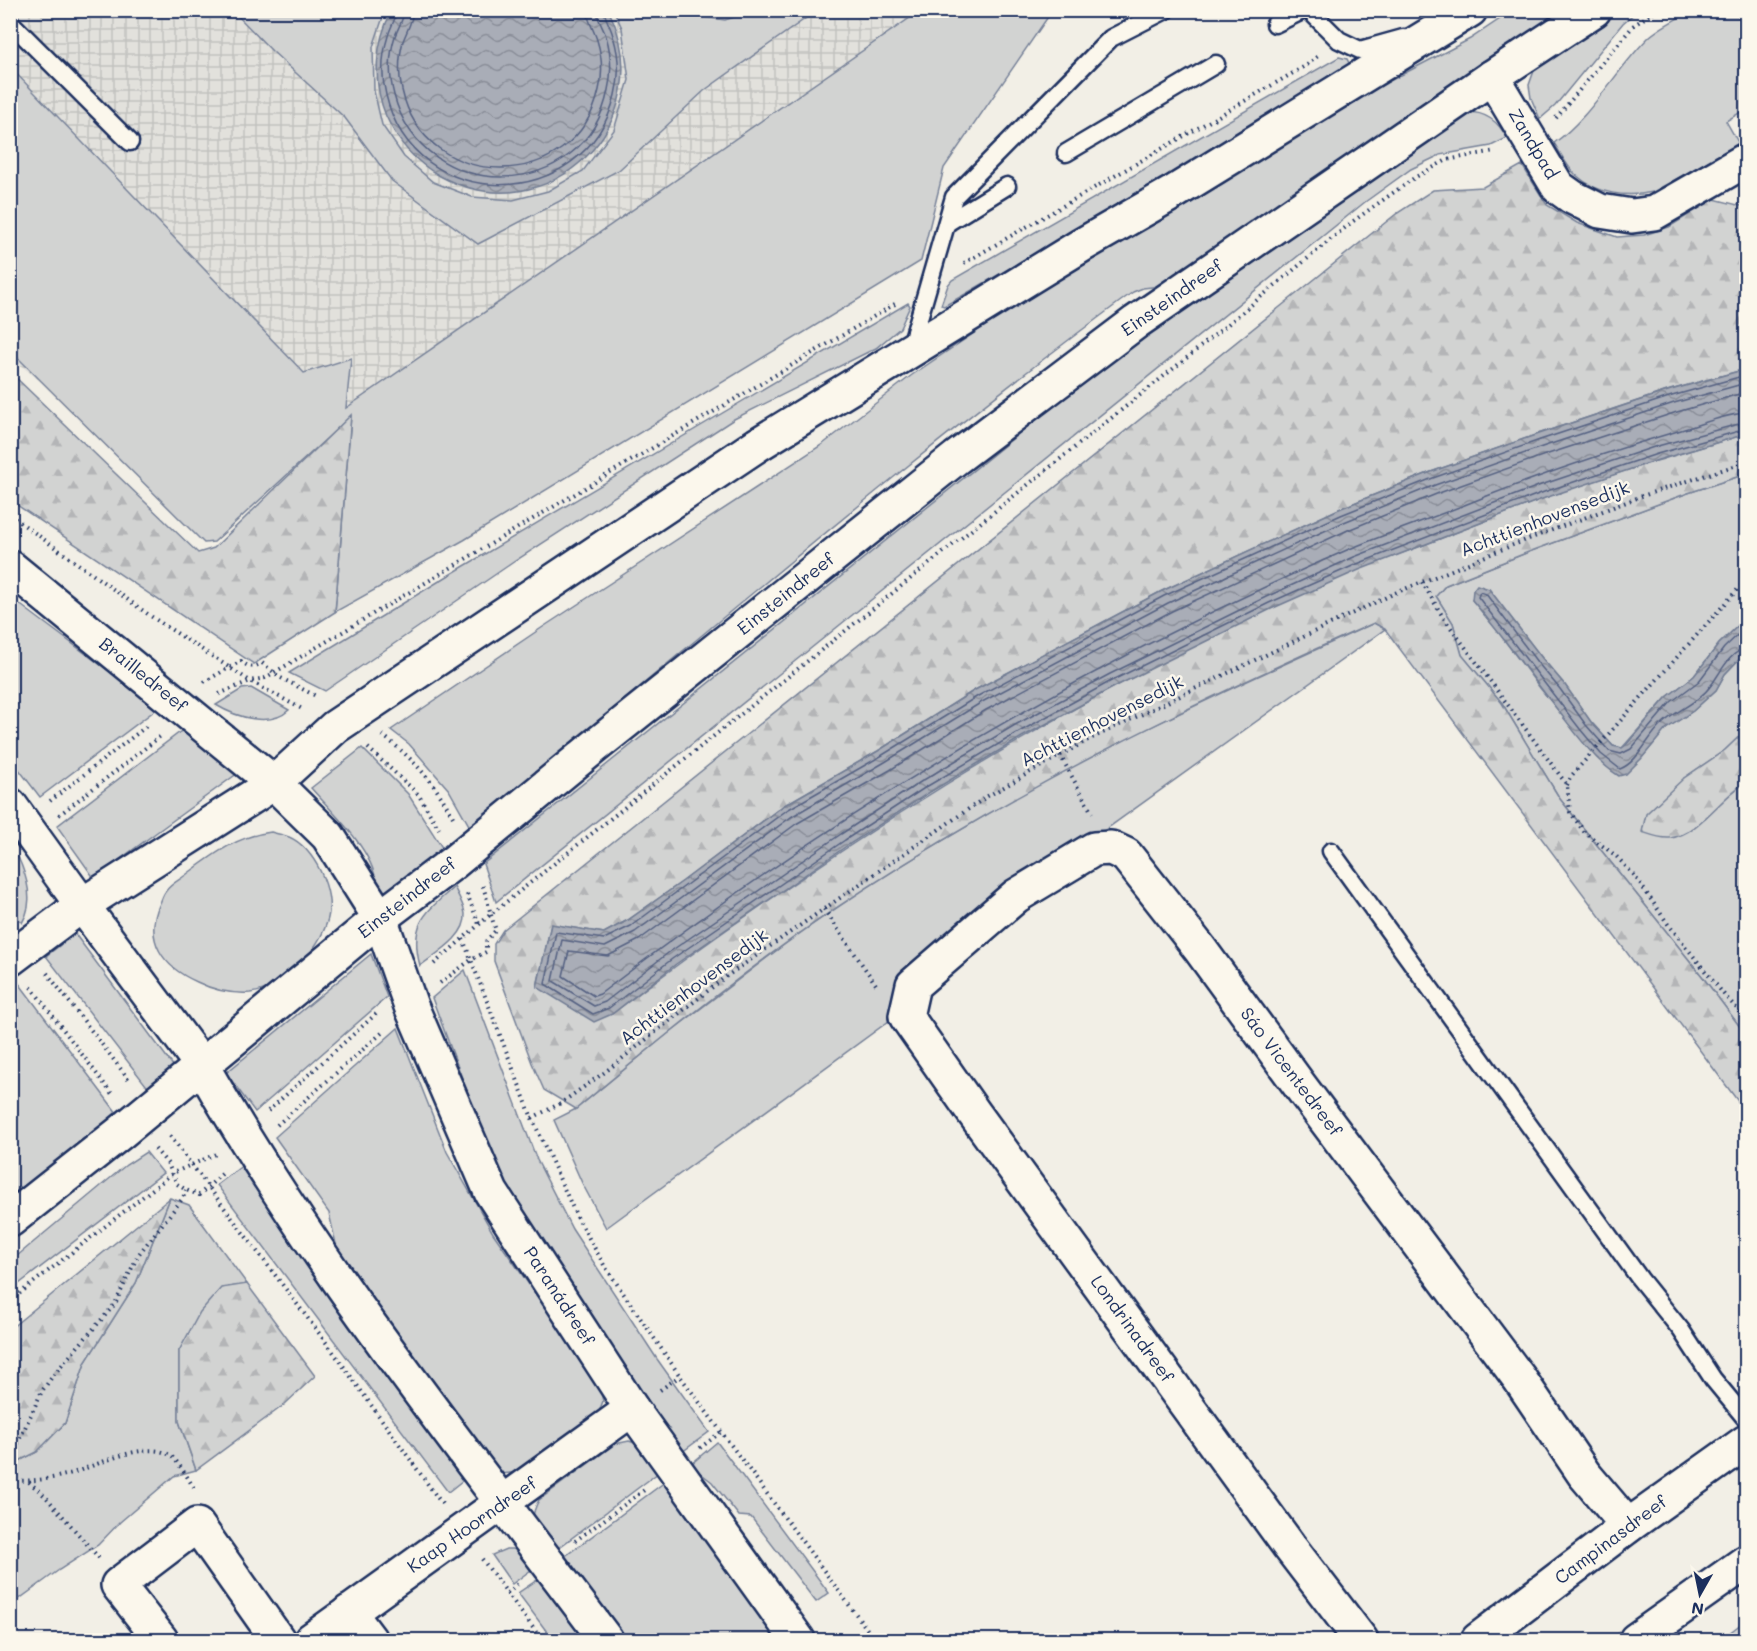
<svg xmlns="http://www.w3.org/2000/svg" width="1757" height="1651" viewBox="0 0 1757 1651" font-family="Mali,sans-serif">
<defs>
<pattern id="industrial-grid" width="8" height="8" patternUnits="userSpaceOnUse" patternTransform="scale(1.5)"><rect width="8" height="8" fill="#e2e1dc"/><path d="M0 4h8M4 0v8" fill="none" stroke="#c1c1bf"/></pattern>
<pattern id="forest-firs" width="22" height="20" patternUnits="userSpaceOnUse" patternTransform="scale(1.5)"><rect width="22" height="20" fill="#d2d3d2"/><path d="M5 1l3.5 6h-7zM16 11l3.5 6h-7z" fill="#b4b5b7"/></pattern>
<pattern id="water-waves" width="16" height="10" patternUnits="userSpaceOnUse" patternTransform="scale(1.5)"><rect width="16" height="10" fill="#a9adb7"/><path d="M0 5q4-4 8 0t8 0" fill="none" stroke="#898d98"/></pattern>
</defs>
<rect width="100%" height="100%" fill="#f2efe6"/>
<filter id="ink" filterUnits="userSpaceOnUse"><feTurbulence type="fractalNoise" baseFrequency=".0167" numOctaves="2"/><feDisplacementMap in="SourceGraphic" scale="12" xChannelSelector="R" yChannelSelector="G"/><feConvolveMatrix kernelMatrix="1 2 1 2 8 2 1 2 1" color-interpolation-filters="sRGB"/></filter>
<g filter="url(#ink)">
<path fill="url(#industrial-grid)" d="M10 11H920L346 408 106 432 11 358Z"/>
<g fill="#d2d3d2" stroke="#768198" stroke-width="1.5">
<path d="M1692 10 1746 11V109L1726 121 1739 144 1653 192C1626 198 1597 194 1576 175 1567 167 1561 154 1554 143 1590 118 1616 70 1648 38 1659 27 1678 19 1692 10Z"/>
<path d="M233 11H385L373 47 374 91 382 125 404 157 433 182 472 197 513 200 548 191 583 171 614 130 629 80 622 28 614 11H673L682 14 725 20 754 11H816L705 90 619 170 478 244 392 181 345 118 272 51Z"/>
<path d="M920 11H1052L944 168 921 261 464 540 335 612 351 416 214 542 204 543 11 351 10 67 304 373 351 358 346 408Z"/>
<path d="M1512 11H1575L1161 286 1143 288 1133 292C904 460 690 648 470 827L449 790 409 744 391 730 543 627 823 444 912 375 998 317 1361 96 1470 39Z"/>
<path d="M1619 11H1637L1623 23 1555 106 1540 119 1531 98 1529 85 1535 68Z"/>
<path d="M1339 57 1347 59 1350 65 1344 72 962 296 944 306 941 305 948 285 952 280Z"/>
<path d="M1467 112C1486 112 1498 121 1507 138L1491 146 1440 155 1411 169 1365 202 496 902 483 864 1077 387 1310 216Z"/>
<path d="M908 303 910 306 900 328 876 348 734 419 515 561 325 691 289 673 446 577Z"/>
<path d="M1746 474V618L1719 644 1694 676 1667 697 1622 748 1613 746 1591 722 1565 685 1542 658 1489 589 1472 600 1496 629 1540 688 1597 758 1612 771 1641 759 1666 729 1693 711 1716 690 1725 674 1746 652V730L1725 750 1684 778 1705 818 1726 797 1746 782V1035L1702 976 1560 799 1502 703 1462 655 1453 623 1436 596 1446 585 1526 553 1688 493Z"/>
<path d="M10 597 158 708 40 797 11 759Z"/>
<path d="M1374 623 1385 629 906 973 893 1018 606 1228 582 1183 554 1120 576 1109 666 1035 794 937 864 889 925 851 1030 789 1121 741 1243 683Z"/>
<path d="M251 688 289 710C270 728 236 717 216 705L242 689Z"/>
<path d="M184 729 238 773 94 878 57 826Z"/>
<path d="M362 748 408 794 443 849 376 905C376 897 377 889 376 881 371 848 332 812 311 788Z"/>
<path d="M271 832C277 834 284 835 289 837 314 847 335 892 328 918 321 949 282 990 250 993 232 994 213 990 197 982 163 967 143 940 160 903 162 899 163 894 166 891 170 884 181 879 187 874 214 854 237 836 271 832Z"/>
<path d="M18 857C27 877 35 902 22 923L11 909V863Z"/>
<path d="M454 887C458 895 464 905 465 914 467 937 435 954 420 966 409 923 425 913 454 887Z"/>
<path d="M75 934 174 1067 149 1089 46 956Z"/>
<path d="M371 954 387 997 255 1112 226 1073Z"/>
<path d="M465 970 537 1160 572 1229 657 1359 709 1432 678 1455 520 1210 492 1158 432 998Z"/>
<path d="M15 978 117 1113 11 1201 10 981Z"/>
<path d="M398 1028 447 1152 493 1233 599 1385 603 1401 597 1417 522 1472 499 1474 341 1266 329 1213 275 1137Z"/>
<path d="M146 1152 163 1173 11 1290V1261L126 1165Z"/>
<path d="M243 1165 468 1476 448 1492 217 1185Z"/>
<path d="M170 1198 189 1205 247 1284 221 1289 179 1351V1421L196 1470 174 1476 120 1522 98 1545 59 1570 11 1605V1465L37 1452 65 1423 85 1363 136 1283Z"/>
<path d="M629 1441 641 1445 662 1470 553 1552C538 1531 525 1525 539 1500L615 1444Z"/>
<path d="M717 1442 829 1593 816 1602 751 1517 739 1516 712 1482 690 1465Z"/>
<path d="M669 1479 785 1640H618L560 1560Z"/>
<path d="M506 1549H516L535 1567 512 1584 492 1555Z"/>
<path d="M543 1576 590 1640H553L518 1593Z"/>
</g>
<g fill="url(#forest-firs)" stroke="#768198" stroke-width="1.5">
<path d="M1522 165 1547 205 1577 223 1617 237 1644 235 1669 227 1714 199 1746 207V369L1670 390 1538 434 1431 472 1339 509 1162 591 975 690 878 751 783 806 683 881 628 920 604 933 551 924 537 987 612 1014C670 969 729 927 790 886 969 763 1157 655 1357 570 1385 559 1414 549 1442 538 1476 525 1510 511 1544 498 1610 474 1679 454 1746 434V474L1688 493 1526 553 1446 585 1436 596 1453 623 1462 655 1502 703 1560 799 1702 976 1746 1035V1112L1385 629 1374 623C1199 700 1026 784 865 889 763 955 669 1032 576 1109L544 1090 532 1063 494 961V944L503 930 1396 214 1433 190 1483 187Z"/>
<path d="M10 372 198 553 214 548 351 415 335 612 254 664 11 501Z"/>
<path d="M1746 730V782C1722 796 1698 835 1670 838 1661 839 1651 835 1642 832L1646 814 1684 778 1725 750Z"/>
<path d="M170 1198 136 1283 85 1363 65 1423 37 1452 11 1465V1328Z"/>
<path d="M247 1284 315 1376 284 1405 196 1470 179 1421V1351L200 1312 221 1288Z"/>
<path d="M1746 1620V1640H1727L1724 1637Z"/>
</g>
<g fill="url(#water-waves)" stroke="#707b93" stroke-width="1.5">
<path d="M392 10 609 11C663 122 549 235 440 176 415 162 397 141 386 116 372 82 375 43 392 10Z"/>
<path d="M1746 369V434L1658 460 1545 498 1359 570 1271 609 1116 686 1022 737 930 792 848 845 676 964 612 1014 594 1022 537 987 551 924 604 933 628 920 683 881 783 806 878 751 975 690 1162 591 1339 509 1431 472 1538 434 1671 390Z"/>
<path d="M1477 585 1489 589 1542 658 1565 685 1591 722 1613 746 1622 748 1626 745 1667 697 1694 676 1719 644 1746 618V652L1725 674 1716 690 1693 711 1666 729 1641 759 1626 774 1619 776C1595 761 1577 735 1560 713 1530 675 1503 636 1472 600L1473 590Z"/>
</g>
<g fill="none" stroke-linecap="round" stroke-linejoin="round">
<g stroke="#546182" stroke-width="1.5">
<path d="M397 10C396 19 390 28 388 36 382 55 381 76 386 95 414 215 586 214 615 95 620 76 619 55 613 36 611 27 605 19 604 10"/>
<path d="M404 10C404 19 398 28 395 36 389 55 389 76 394 95 423 206 586 204 608 90 612 73 611 53 606 36 603 27 597 20 597 10"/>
<path d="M413 10C413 21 407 30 403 41 399 57 398 74 402 90 425 194 576 194 599 90 603 74 602 56 597 40 594 30 588 22 587 10"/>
<path d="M1746 375 1672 396 1540 440 1433 478 1341 515 1164 596 978 696 881 756 787 810 631 926 604 939 556 932 545 984 593 1014 609 1008 672 959 845 840 926 787 1019 732 1113 680 1269 603 1357 564 1544 492 1657 454 1746 429"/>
<path d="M1746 383 1674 403 1542 447 1435 485 1344 522 1168 603 982 702 885 762 791 817 635 932 605 947 562 940 553 981 594 1006 605 1002 668 953 841 834 922 781 1015 725 1110 674 1266 597 1354 557 1541 485 1654 447 1746 422"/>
<path d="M1746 392 1677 412 1545 455 1439 493 1348 530 1172 611 986 710 890 770 796 824 639 940 608 956 569 951 563 976 594 996 600 994C831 816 1079 666 1347 550 1393 531 1441 515 1487 496 1549 472 1613 450 1678 431 1700 425 1724 414 1746 413"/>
<path d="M1746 627 1724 648 1699 681 1671 702 1631 749 1621 754 1609 751 1586 725 1560 689 1537 662 1486 594 1480 592 1478 597 1580 729 1601 754 1620 769C1638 762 1647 738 1661 725 1676 710 1699 703 1712 684 1720 673 1731 650 1746 649"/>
</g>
<defs>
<g id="lane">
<path d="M1309 10 1339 40 1360 50 1403 38"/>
<path d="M10 22 130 142"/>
<path d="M1275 24 1304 10"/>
<path d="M1066 153 1216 64"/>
<path d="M947 223 1007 186"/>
<path d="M910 349 954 197 1111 38 1166 10"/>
<path d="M1331 851 1640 1279 1681 1330 1713 1379 1746 1419"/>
</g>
<g id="street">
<path d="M1492 77 1558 187 1572 197 1600 211 1632 216 1654 213 1746 160"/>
<path d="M380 918 411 1006 491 1192 632 1409 798 1640"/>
<path d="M202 1066C318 1270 466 1453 606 1640"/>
<path d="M349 1612 370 1640"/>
<path d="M161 1640 118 1585 197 1525 278 1640"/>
<path d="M311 1640 632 1409"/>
<path d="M1361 1640 1289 1546 974 1113 906 1016 913 985 1016 896 1094 849 1111 848 1126 855 1200 949 1300 1086 1519 1378 1584 1474 1628 1526"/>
<path d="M1478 1640 1628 1526 1746 1442"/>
<path d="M1636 1640 1746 1562"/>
</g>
<g id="secondary">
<path d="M380 918 454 862 594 747 956 458 1136 322 1492 77 1594 10"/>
<path d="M202 1066 82 905 274 783 335 727 757 445 1082 245 1176 191 1470 10"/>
</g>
<g id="primary">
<path d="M10 567 274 783 328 836 380 918 120 1133 10 1220"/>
<path d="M10 805 82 905 10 959"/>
</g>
</defs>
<use href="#lane" stroke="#1b2f5e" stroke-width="21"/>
<use href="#street" stroke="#1b2f5e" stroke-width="38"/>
<use href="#secondary" stroke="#1b2f5e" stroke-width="38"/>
<use href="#primary" stroke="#1b2f5e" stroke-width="38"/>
<g stroke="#1b2f5e" stroke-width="4" stroke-dasharray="1.5 4.5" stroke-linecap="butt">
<path d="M1556 118 1634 25 1657 10"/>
<path d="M964 263 1307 65 1319 55"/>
<path d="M10 515 152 617 250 681 302 709"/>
<path d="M1422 582 1443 617 1567 785 1570 812 1585 833 1615 855 1634 875 1668 924 1725 996 1746 1018"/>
<path d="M204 682 241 661C249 668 253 668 262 663L281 678 316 696"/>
<path d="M219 694 250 681 265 678 895 304"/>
<path d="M382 735C413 758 436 784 453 817"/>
<path d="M368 748 418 794 439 829"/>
<path d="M1060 755 1092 813"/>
<path d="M1567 785 1572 775 1746 580"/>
<path d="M50 801 148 725"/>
<path d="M59 815 162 735"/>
<path d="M467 894 479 924"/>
<path d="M824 909 877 986"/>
<path d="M463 939 532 1118 576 1215 604 1265 680 1376 875 1640"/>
<path d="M434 964 490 915 1194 352 1352 222 1414 178 1447 160 1495 151"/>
<path d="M47 973 130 1081"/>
<path d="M440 983 471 960 486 952V941L496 930C490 915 488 900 482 884"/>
<path d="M31 987 112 1094"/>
<path d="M268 1111 376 1014"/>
<path d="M532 1118 561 1103 605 1072 724 978 986 797 1086 741 1395 593 1513 545 1642 496 1746 462"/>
<path d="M277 1125 384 1031"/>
<path d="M170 1136 334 1353 442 1504"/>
<path d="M155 1149 168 1164 177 1184 186 1190 199 1195 224 1172"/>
<path d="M10 1301 173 1173 216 1154"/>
<path d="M660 1390 680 1376"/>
<path d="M700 1448 721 1432"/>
<path d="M10 1460 42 1391 55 1373 115 1304 138 1255 183 1198 186 1190"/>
<path d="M10 1481C28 1481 45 1480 61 1476 90 1470 140 1440 168 1454 177 1458 190 1482 196 1491"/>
<path d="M29 1482 46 1497 99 1558"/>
<path d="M575 1541 647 1488"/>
<path d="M482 1559 542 1640"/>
<path d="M507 1593 519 1583"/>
</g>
<use href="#lane" stroke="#fbf7ec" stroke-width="16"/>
<use href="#street" stroke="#fbf7ec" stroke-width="33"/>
<use href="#secondary" stroke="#fbf7ec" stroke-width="33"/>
<use href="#primary" stroke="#fbf7ec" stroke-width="33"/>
</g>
</g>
<g text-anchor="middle" stroke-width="5" stroke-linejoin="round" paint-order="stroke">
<g font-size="18" fill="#1b2f5e" stroke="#fbf7ec">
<text transform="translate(1533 144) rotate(59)" y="6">Zandpad</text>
<text transform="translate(1172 298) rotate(-35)" y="6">Einsteindreef</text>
<text transform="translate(1545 519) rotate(-21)" y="6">Achttienhovensedijk</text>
<text transform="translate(786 594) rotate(-39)" y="6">Einsteindreef</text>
<text transform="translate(143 675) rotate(39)" y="6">Brailledreef</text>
<text transform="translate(1102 721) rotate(-27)" y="6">Achttienhovensedijk</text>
<text transform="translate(407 898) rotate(-38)" y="6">Einsteindreef</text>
<text transform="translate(694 987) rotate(-37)" y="6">Achttienhovensedijk</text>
<text transform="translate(1291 1072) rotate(53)" y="6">Sáo Vicentedreef</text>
<text transform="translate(559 1296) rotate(57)" y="6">Paranádreef</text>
<text transform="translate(1132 1329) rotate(54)" y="6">Londrinadreef</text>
<text transform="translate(472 1525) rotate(-35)" y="6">Kaap Hoorndreef</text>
<text transform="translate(1611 1540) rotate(-37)" y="6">Campinasdreef</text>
</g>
</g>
<rect width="1757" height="1651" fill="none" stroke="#fbf7ec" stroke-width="36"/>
<rect x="18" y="18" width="1721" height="1615" fill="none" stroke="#1b2f5e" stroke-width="2" filter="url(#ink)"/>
<g transform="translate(1700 1594) rotate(189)" stroke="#fbf7ec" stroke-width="4.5" paint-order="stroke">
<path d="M0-4.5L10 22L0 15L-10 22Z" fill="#1b2f5e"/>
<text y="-9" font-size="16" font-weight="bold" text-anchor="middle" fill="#1b2f5e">N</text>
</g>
</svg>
